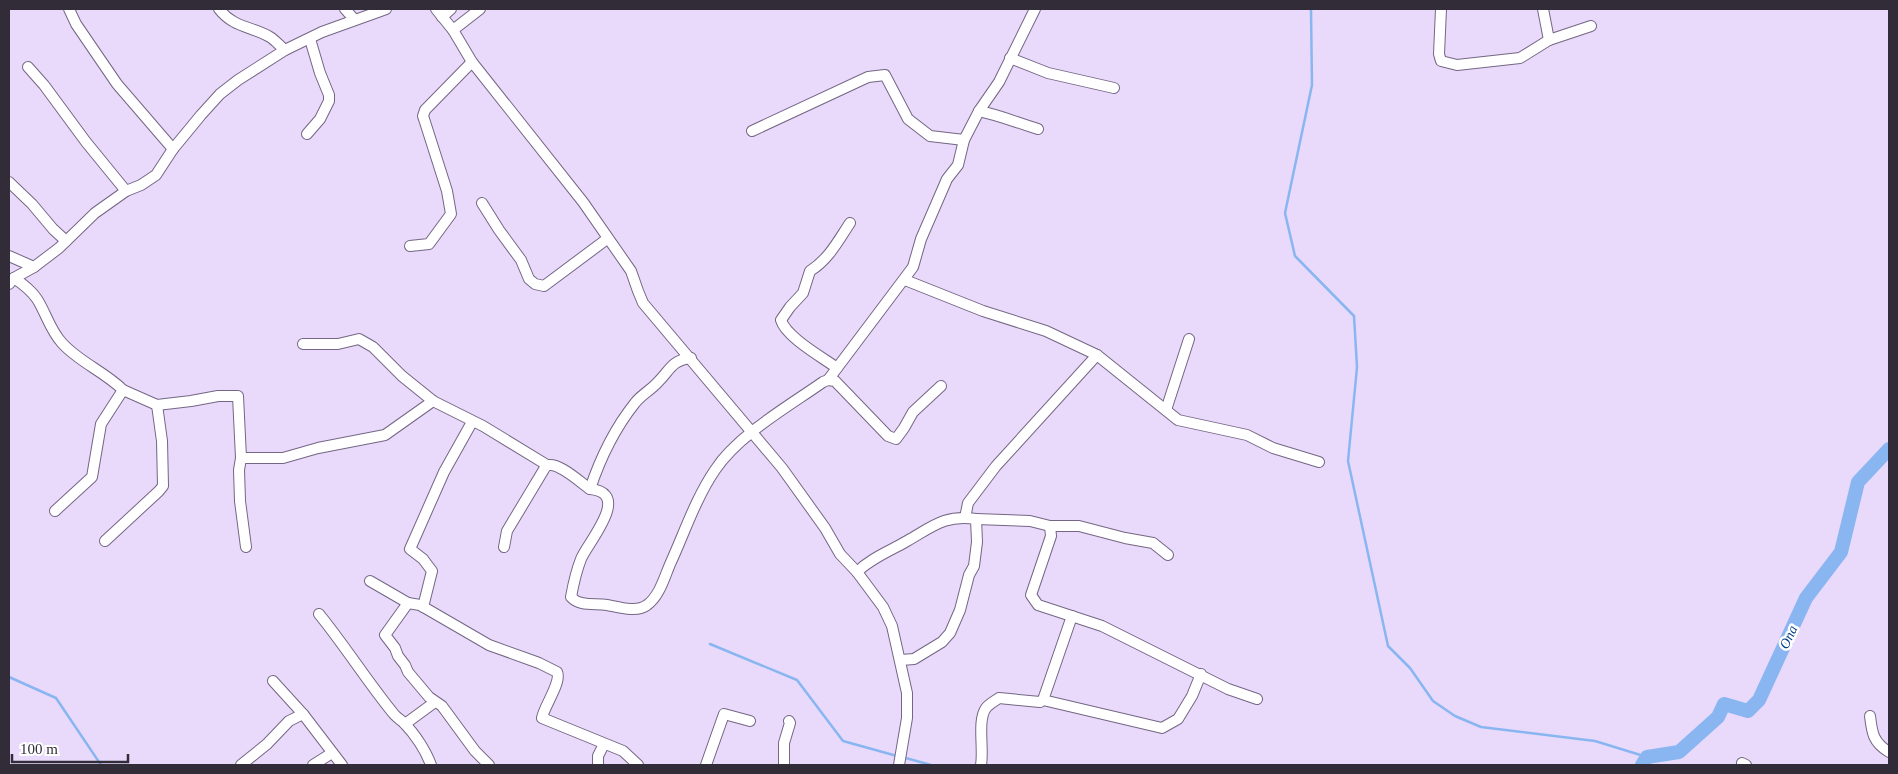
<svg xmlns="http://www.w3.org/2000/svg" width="1898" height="774" viewBox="0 0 1898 774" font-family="'Times New Roman',serif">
<rect width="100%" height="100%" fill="#e9dafc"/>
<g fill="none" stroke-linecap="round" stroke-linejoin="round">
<g stroke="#89b6f1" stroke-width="2.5">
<path d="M1311 9 1312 85 1285 213 1295 256 1354 316 1357 367 1348 461 1388 646 1410 668 1433 701 1455 716 1481 727 1595 741 1647 757"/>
<path d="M710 644 797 680 843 741 897 756"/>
<path d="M9 677 56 698 101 765"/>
<path d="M902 757 931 765"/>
</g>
<path stroke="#89b6f1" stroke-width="14" d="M1642 765 1647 757 1679 752 1718 717 1724 704 1748 711 1759 700 1806 598 1841 552 1858 482 1889 449"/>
<defs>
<g id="minor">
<path d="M69 9 76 24 117 84 173 149"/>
<path d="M219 9C234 28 251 26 270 37 275 40 280 46 285 50"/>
<path d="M345 9 354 19"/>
<path d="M436 9 453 30 472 62 583 202 631 271 638 291 643 303 782 468 825 528 840 554 857 572 883 607 892 626 907 693V718L899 765"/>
<path d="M1441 9 1439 54 1441 61 1457 65 1520 58 1549 40 1591 26"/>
<path d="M1543 9 1549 40"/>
<path d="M442 17 451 9"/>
<path d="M453 30 480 9"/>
<path d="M1010 58 1048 73 1114 88"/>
<path d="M28 67 44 85 86 142 126 191"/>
<path d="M979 111C999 115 1018 123 1038 129"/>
<path d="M752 131 868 77 885 75 908 119 930 136 964 140"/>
<path d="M307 134 320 119 329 101V95L320 73 310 39"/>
<path d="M9 182 32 204 53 229 66 241"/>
<path d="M482 203 499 230 521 260 529 279 535 284 544 286 607 239"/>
<path d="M410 246 429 244 451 214 447 191 425 122 423 116 425 110 472 62"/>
<path d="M9 256 34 267"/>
<path d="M14 278C23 284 31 290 37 299 46 313 50 330 62 343 79 362 105 372 123 390L101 424 92 477 55 511"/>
<path d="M905 280 983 311 1046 331 1097 355 1178 420 1247 435 1273 448 1319 462"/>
<path d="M9 284 14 278 34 267 59 248 95 213 126 191 141 185 156 175 173 149 201 115 220 94 238 80 285 50 322 32 386 9"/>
<path d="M303 344H338L359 339 373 347 402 376 433 401 483 426 547 465"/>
<path d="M691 358C672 360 670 370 658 382 651 390 641 395 635 403 615 428 600 459 590 489 633 493 587 543 581 559 577 569 573 586 571 597 580 607 595 603 607 605 618 607 637 613 647 605 660 596 665 575 671 562 685 531 696 498 715 470 738 435 789 406 823 382L828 380 835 381 888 436 896 439 904 428 913 412 941 386"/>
<path d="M837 368C822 357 786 337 781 320L790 307 803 293 810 271C829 259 838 241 850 223"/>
<path d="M828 380 913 267 921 239 947 179 958 165 964 140 979 111 999 82 1035 9"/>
<path d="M123 390 157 405 191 401 218 396H238L241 458 239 470 240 501 246 547"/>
<path d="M1166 410 1189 339"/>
<path d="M241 458H283L318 448 385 435 433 401"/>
<path d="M965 518 968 503 996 466 1097 355"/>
<path d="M976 519 1030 521 1050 526H1079L1125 538 1153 543 1168 555"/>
<path d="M1050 526 1051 536 1031 595 1038 605 1102 626 1228 689 1257 699"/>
<path d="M105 541 159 491 163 486 162 441 157 405"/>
<path d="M504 547 507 531 546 466C557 460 581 483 590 489"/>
<path d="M857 572C871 558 890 551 907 541 932 527 945 514 976 519L977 542 974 566 969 575 960 610 950 633 942 642 914 659 901 660"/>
<path d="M370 581 408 603 420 605 489 645 539 663 557 672C562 682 544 706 542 718L623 751 638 765"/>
<path d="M408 603 385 635 395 648 398 656 405 665 408 672 429 697 442 706 475 751 489 765"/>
<path d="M423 607 432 571 423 559 410 549 444 472 472 422"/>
<path d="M319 614C345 646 367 681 393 713 396 717 401 720 404 723 415 734 426 751 431 765"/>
<path d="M273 681 303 714 342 765"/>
<path d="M1043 700 1162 728 1178 719 1192 696 1201 674"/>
<path d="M1870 716C1872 733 1873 742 1889 752"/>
<path d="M405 724 435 702"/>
<path d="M1742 763 1746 765"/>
<path d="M241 765 267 744 289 721 303 714"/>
<path d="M313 765 332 753"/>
<path d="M598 765V756L604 744"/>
<path d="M706 765 724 714 750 721"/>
<path d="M784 765V743L790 723 789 721"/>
<path d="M981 765C984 749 977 720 986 708 989 704 995 701 999 698L1040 702 1043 700 1072 616"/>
</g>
</defs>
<use href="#minor" stroke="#746684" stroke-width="12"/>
<use href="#minor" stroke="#fff" stroke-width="10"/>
</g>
<g text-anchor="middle" stroke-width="5" stroke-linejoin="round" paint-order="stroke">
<g font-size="14" font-style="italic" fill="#003f83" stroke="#fff">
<text transform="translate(1788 637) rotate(-65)" y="5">Ona</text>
</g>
</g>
<rect width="1898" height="774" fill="none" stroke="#322c39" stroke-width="20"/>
<path d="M12 754v8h116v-8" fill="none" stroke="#322c39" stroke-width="2.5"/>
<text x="20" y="754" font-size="15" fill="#322c39" stroke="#ffffff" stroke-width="4" paint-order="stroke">100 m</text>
</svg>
